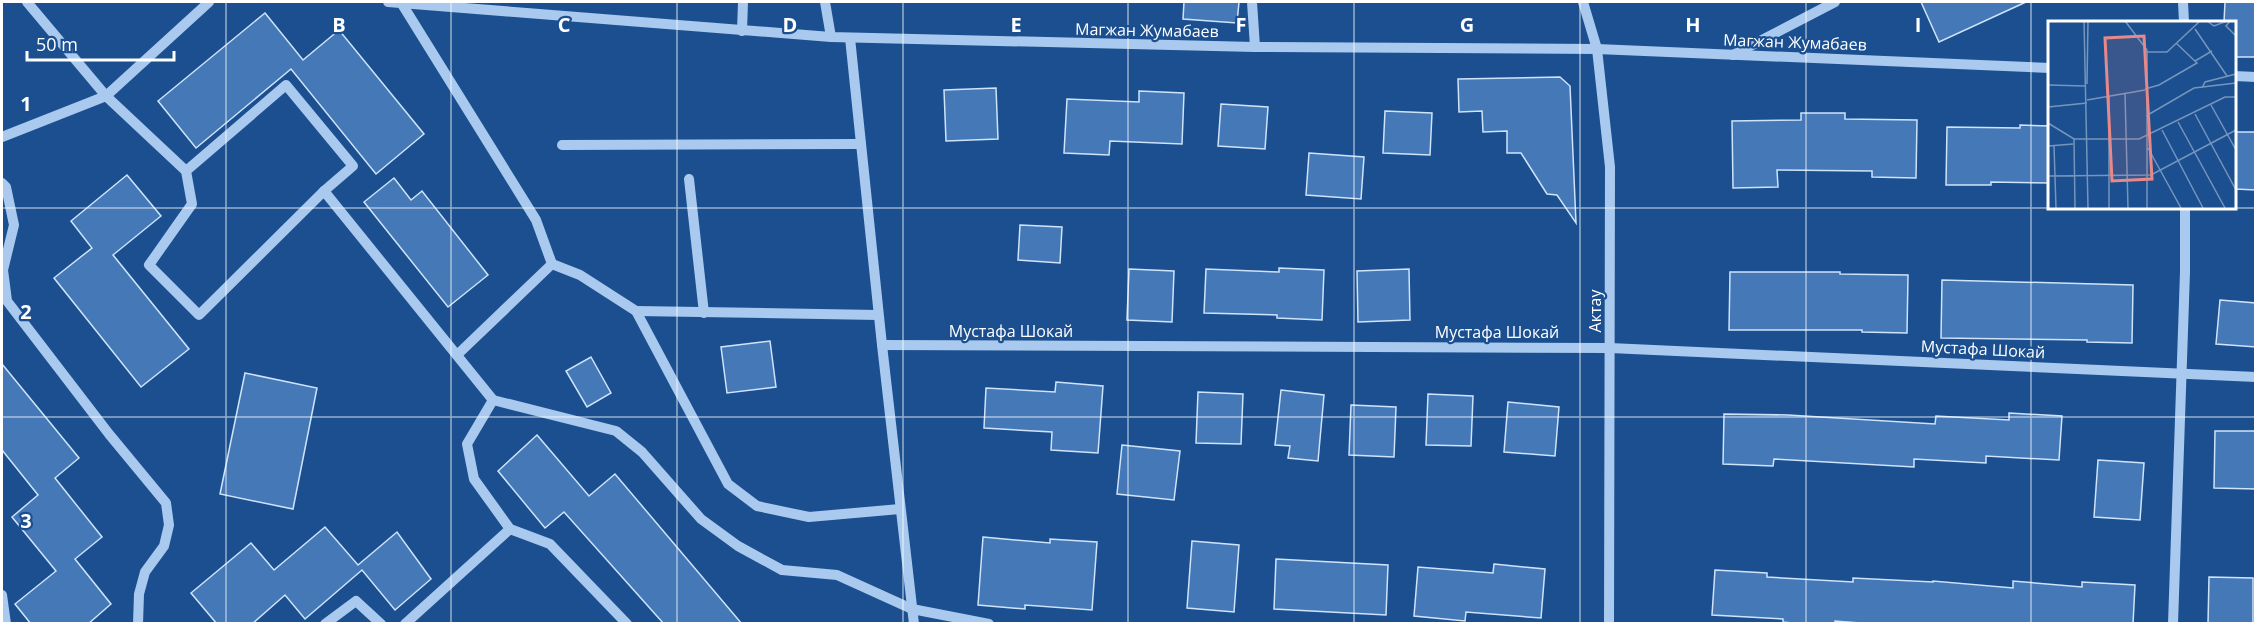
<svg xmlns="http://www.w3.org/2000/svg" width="2257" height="625" viewBox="0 0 2257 625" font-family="'Open Sans',sans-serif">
<rect width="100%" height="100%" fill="#1b4f8f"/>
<g fill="#4478b7" stroke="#cfe3fa" stroke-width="1.5">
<path d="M1184 2H1239L1237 23 1183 19Z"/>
<path d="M1921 2H2026L1939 42Z"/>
<path d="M2225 2H2256V57H2235V22H2224Z"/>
<path d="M265 13 303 60 339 30 424 134 376 174 291 69 196 148 158 101Z"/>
<path d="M1560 77 1570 86 1576 223 1557 195 1547 194 1521 153H1507V131L1483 132 1482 111 1459 112 1458 79Z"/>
<path d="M996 88 998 139 946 141 944 90Z"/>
<path d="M1139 91 1184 93 1182 144 1110 141 1109 155 1064 153 1067 99 1139 102Z"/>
<path d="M1221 104 1268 107 1265 149 1218 146Z"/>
<path d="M1385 111 1432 113 1430 155 1383 153Z"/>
<path d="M1801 113H1845V119L1917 120 1916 178 1872 177V171L1777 170 1778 187 1733 188 1732 121 1801 120Z"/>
<path d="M2020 125 2050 126V183L1991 182V185H1946L1947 127 2020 128Z"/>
<path d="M2235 132H2256V190L2235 189Z"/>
<path d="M1309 153 1364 157 1361 199 1306 195Z"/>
<path d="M127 175 161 216 113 255 189 349 141 387 54 278 92 248 71 221Z"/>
<path d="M394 178 411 200 422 191 488 275 448 307 364 202Z"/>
<path d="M1020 225 1062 227 1060 263 1018 260Z"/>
<path d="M1279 268 1324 270 1322 320 1277 318V315L1204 313 1206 269 1279 272Z"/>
<path d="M1129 269 1174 271 1172 322 1127 320Z"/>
<path d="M1409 269 1410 320 1358 322 1357 271Z"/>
<path d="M1730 272H1840V274L1908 275 1907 333 1862 332V330H1729Z"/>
<path d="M1942 280 2133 285 2132 343 2087 342V340L1941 338Z"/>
<path d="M2220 300 2256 303V347L2216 344Z"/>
<path d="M770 341 776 387 727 393 721 347Z"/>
<path d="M591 357 611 393 587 407 566 371Z"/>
<path d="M2 364 79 458 55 478 102 537 75 559 111 604 88 624H31L15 604 56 571 12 517 38 495 2 450Z"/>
<path d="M245 373 317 388 293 509 220 494Z"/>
<path d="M1056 382 1103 386 1098 453 1051 450 1052 432 984 428 986 388 1055 392Z"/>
<path d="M1281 390 1324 395 1318 461 1288 458 1290 446 1275 445Z"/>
<path d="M1198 392 1243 394 1241 444 1196 443Z"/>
<path d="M1428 394 1473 396 1471 446 1426 445Z"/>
<path d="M1508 402 1559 407 1555 456 1504 452Z"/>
<path d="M1351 405 1396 407 1394 457 1349 455Z"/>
<path d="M2009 413 2062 416 2059 460 1986 456V463L1914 459V467L1774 459 1773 466 1723 464 1724 414 1788 415 1935 424 1936 416 2009 420Z"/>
<path d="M2215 431H2256V489L2214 488Z"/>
<path d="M537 435 589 496 615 474 742 624H664L564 512 545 528 498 471Z"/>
<path d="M1122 445 1180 451 1174 500 1117 494Z"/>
<path d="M2098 460 2144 463 2140 520 2094 517Z"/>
<path d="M325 527 358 565 397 532 431 579 395 610 362 570 305 619 285 595 252 624H217L191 593 251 543 274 570Z"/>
<path d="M983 537 1050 543V539L1097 542 1092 610 1025 605V609L978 605Z"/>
<path d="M1192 541 1239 545 1234 612 1187 608Z"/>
<path d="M1276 559 1388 565 1386 615 1274 609Z"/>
<path d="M1494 564 1545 569 1541 618 1466 612 1465 621 1414 616 1418 567 1493 573Z"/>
<path d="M1715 570 1767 573V577L1853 582V578L1933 582V581L2013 588V581L2082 587V582L2135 585 2133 624H1874L1835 621V624H1801L1783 622V619L1712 615Z"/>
<path d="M2209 577 2253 578V624H2208Z"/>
</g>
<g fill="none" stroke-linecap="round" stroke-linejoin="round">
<g stroke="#a9c9ee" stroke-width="10">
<path d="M27 2 106 96 186 171 192 204 149 265 199 315 324 191 353 166 286 85 186 171"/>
<path d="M388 2 831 37 1255 47 1597 49 2050 68"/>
<path d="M825 2 831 37"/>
<path d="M1252 2 1255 47"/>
<path d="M1583 2 1597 49 1610 167 1609 624"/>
<path d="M2183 2 2184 22"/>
<path d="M402 4 536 220 552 264 457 355"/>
<path d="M742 31 743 2"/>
<path d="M850 38 882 345 914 624"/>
<path d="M1733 55 1835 2"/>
<path d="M2234 76 2256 77"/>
<path d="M2 137 106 96 209 2"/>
<path d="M562 145 861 144"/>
<path d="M689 179 704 313"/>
<path d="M2 183 6 187 14 225 3 270 7 301 109 434 166 503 169 525 164 546 145 572 139 594 138 624"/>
<path d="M324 191 493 400 467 444 474 479 510 529 550 544 627 624"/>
<path d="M552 264 580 275 636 311 728 484 757 506 809 517 900 509"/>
<path d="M636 311 878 315"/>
<path d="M882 345 1610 348 2256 377"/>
<path d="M493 400 616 431 642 452 701 519 738 546 782 570 837 575 912 609 989 624"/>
<path d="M2 595 6 624"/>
<path d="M325 624 356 601 381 624"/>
<path d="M405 624 510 529"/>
<path d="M2173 624 2185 272V207"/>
</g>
</g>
<path fill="none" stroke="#fff" stroke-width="1.5" stroke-opacity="0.55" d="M226 2V624M451 2V624M677 2V624M903 2V624M1128 2V624M1354 2V624M1580 2V624M1806 2V624M2031 2V624M2 208H2256M2 417H2256"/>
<g text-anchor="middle" stroke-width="4.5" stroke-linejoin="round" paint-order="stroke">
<g font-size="16" fill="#fff" stroke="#1b4f8f">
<text transform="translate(1147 30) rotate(1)" y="6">Магжан Жумабаев</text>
<text transform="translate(1795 42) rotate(2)" y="6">Магжан Жумабаев</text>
<text transform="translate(1595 311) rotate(-90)" y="6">Актау</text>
<text x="1011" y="337">Мустафа Шокай</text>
<text x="1497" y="338">Мустафа Шокай</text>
<text transform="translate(1983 349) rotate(3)" y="6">Мустафа Шокай</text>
</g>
</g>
<g transform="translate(2048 21)">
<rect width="188" height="188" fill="#1b4f8f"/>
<path fill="none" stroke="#7695bc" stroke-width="1.5" d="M36 0 40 187M77 0 99 29V187M159 0 166 5 179 0M182 0 178 5 188 15M147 8 179 55M98 31H119L152 0M147 40 164 30M39 63 40 0M0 64 37 65M154 67 157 61 188 53M97 68 111 64 149 42 128 22M77 72 80 187M61 75V187M39 79 97 69M163 84 188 129M0 86 39 82M147 93 188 169M98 95 146 67 188 62M130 101 177 187M0 102 26 118H91L177 76H188M114 109 155 187M26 118 27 187M0 125 25 123M6 125 8 187M100 127 133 187M0 155 103 154 188 109"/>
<path fill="#e88989" fill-opacity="0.15" stroke="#e88989" stroke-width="3" d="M96 15 104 158 64 160 57 17Z"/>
<rect width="188" height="188" fill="none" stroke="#fff" stroke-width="3"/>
</g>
<g font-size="20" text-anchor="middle" font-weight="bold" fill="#fff" stroke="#1b4f8f" stroke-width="4.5" stroke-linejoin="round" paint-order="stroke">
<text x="339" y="32">B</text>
<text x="564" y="32">C</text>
<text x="790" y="32">D</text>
<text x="1016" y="32">E</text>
<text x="1241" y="32">F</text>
<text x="1467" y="32">G</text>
<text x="1693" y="32">H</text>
<text x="1918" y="32">I</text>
<text x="26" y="111">1</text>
<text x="26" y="319">2</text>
<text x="26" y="528">3</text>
</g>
<rect width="2257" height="625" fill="none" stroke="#ffffff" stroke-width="6"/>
<path d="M27 51v9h147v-9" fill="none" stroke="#ffffff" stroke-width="3"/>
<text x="36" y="51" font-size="18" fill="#ffffff" stroke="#1b4f8f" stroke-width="4.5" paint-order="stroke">50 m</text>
</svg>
